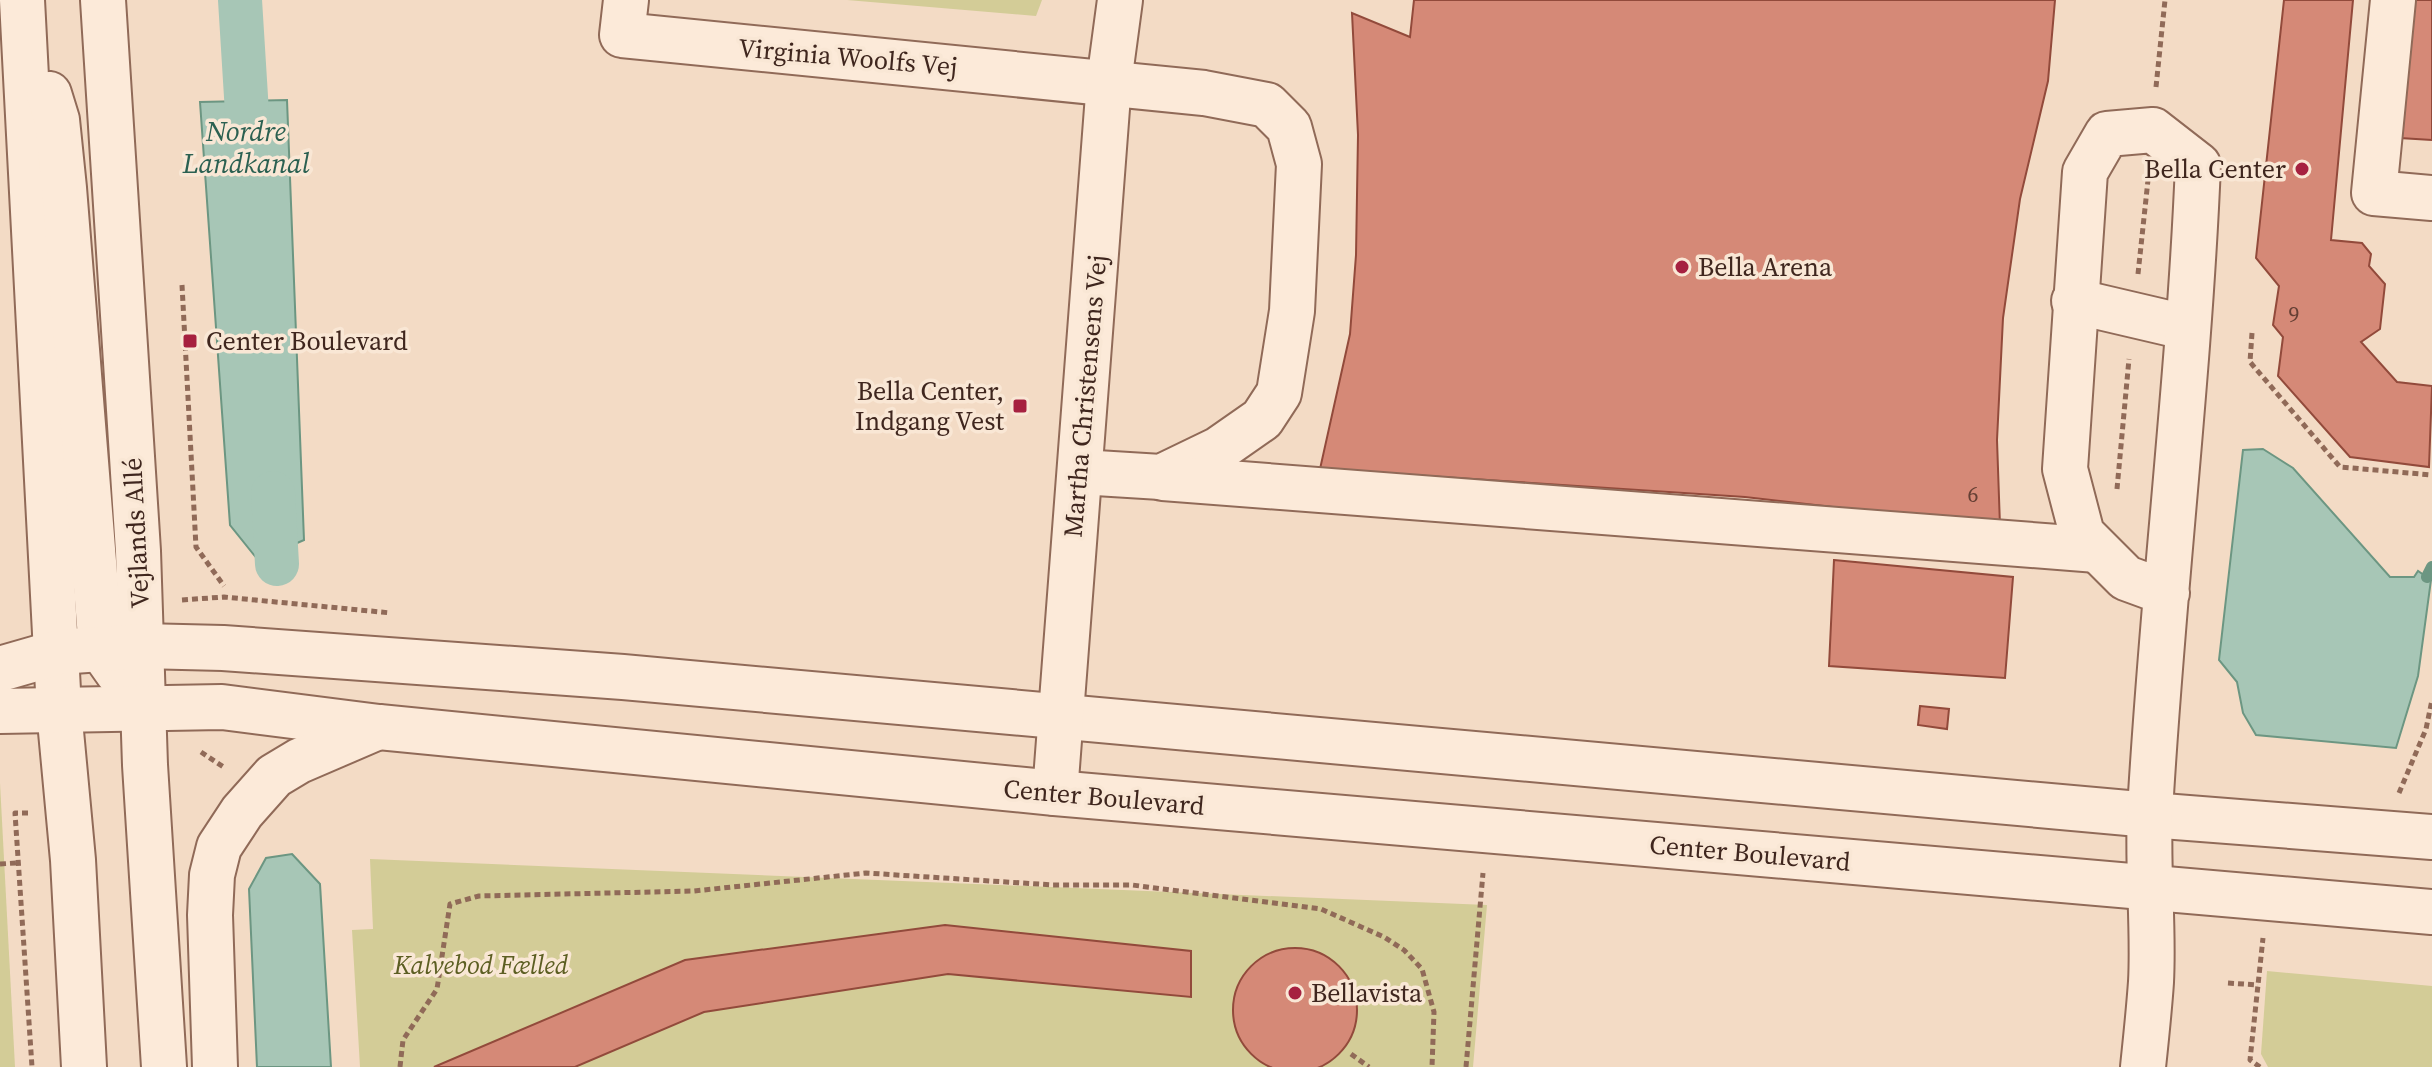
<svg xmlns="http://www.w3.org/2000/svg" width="2432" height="1067" viewBox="0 0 2432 1067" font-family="'Source Serif 4',serif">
<rect width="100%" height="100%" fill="#f3dbc5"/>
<g fill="#d3cc97">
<path d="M847 0H1042L1036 16Z"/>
<path d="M0 783 15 1067H0Z"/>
<path d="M370 859 1487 905 1473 1067H360L352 930 373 929Z"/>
<path d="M2267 971 2432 986V1067H2268L2261 1054Z"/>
</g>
<g fill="#a7c6b6" stroke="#6c9682" stroke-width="2">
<path d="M287 100 304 540 258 560 230 525 200 102Z"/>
<path d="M2263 449 2293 468 2390 577H2414L2418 571 2431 580 2418 676 2396 748 2256 735 2243 713 2237 682 2219 660 2243 450Z"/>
<path d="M292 854 320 884 331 1067H257L249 889 266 858Z"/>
</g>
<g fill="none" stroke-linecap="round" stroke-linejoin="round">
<path stroke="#6c9682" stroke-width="12" d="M2427 577 2432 567"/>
<g stroke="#a7c6b6" stroke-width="44">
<path d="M240 0 250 161"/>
<path d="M273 493 277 564"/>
</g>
</g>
<g fill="#d58977" stroke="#924a3b" stroke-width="2">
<path d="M1414 0H2055L2048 81 2020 199 2003 318 1997 440 2000 526 1745 497 1320 469 1350 334 1356 255 1358 135 1352 13 1410 37Z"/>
<path d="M2284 0H2353L2331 240 2362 243 2371 254 2369 266 2385 284 2380 329 2361 342 2397 382 2432 386 2429 467 2350 457 2278 376 2283 337 2273 325 2279 286 2256 258Z"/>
<path d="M2411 0H2432V140L2400 138Z"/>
<path d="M1834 560 2013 577 2005 678 1829 666Z"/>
<path d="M1920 706 1949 709 1947 729 1918 725Z"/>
<path d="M945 925 1191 951V997L948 974 704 1012 575 1067H434L685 960Z"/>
<circle cx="1295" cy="1010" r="62"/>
</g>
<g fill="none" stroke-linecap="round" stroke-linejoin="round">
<defs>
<g id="minor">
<path d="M22 0 59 710 73 860 84 1067"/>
<path d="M103 0 138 551 145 765 164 1067"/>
<path d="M626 0 622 35 1204 93 1267 105 1289 127 1299 164 1292 311 1279 393 1262 419 1219 449 1161 477 1080 472"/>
<path d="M2393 0 2374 193 2432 198"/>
<path d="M49 94 57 120 64 188 101 649 118 673"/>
<path d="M2074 301 2185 327"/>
<path d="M1163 478 2097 550"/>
<path d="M0 669 59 652 142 646 223 648 623 677 2150 815 2432 837"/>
<path d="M0 711 222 707 379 727 1055 793 2432 912"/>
<path d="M1055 793 1109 82 1120 0"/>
<path d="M215 1067 210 915 212 875 219 847 242 812 274 776 299 761 378 727"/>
<path d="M2143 1067C2146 1039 2149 1011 2151 982 2154 926 2147 869 2150 812 2162 596 2189 381 2198 165L2153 130 2107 134 2085 172 2065 469 2082 534 2126 578 2167 593"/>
</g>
</defs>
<use href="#minor" stroke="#906a58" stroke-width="48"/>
<g stroke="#906a58" stroke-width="5" stroke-dasharray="6 4" stroke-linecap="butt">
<path d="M2156 87 2165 0"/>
<path d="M2138 274 2148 180"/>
<path d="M182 285 196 547 224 586"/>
<path d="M2252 333 2250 362 2340 467 2432 475"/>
<path d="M2117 489 2129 359"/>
<path d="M182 600 224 597 391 613"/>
<path d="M201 752 225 768"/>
<path d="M2399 793 2426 729 2432 700"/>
<path d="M28 813H15L32 1067"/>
<path d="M0 864 16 863"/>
<path d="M2228 983 2258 985"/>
<path d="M1351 1054 1369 1067"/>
<path d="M400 1067 403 1040 437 989 450 904 479 896 694 891 866 873 1053 885H1132L1321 909 1384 937 1404 950 1422 969 1434 1012 1432 1067"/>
<path d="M1466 1067 1483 873"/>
<path d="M2260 1067 2250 1060 2263 938"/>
</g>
<use href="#minor" stroke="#fcead9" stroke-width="44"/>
</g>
<g fill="#a62140" stroke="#f9e7d5" stroke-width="3">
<circle cx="2302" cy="169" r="8"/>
<circle cx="1682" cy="267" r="8"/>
<rect x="182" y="333" width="16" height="16" rx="4"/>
<rect x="1012" y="398" width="16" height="16" rx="4"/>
<circle cx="1295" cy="993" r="8"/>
</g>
<g text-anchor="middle" stroke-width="7" stroke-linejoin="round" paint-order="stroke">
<g font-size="22" fill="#643f34">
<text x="2294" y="322">9</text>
<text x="1973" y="502">6</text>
</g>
<g font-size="26" fill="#3f261e" stroke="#f9e7d5">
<text transform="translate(848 57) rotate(5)" y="9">Virginia Woolfs Vej</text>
<text transform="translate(1085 396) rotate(-85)" y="9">Martha Christensens Vej</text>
<text transform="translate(136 533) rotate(-93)" y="9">Vejlands Allé</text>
<text transform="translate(1104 797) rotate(5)" y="9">Center Boulevard</text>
<text transform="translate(1750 853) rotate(5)" y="9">Center Boulevard</text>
</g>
<g font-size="26" fill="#3f261e" stroke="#f9e7d5" text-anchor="start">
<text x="2286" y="178" text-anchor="end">Bella Center</text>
<text x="1698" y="276">Bella Arena</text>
<text x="206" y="350">Center Boulevard</text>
<text x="1004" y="400" text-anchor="end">Bella Center,<tspan x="1004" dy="30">Indgang Vest</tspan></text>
<text x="1311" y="1002">Bellavista</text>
</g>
<g font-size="26" font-style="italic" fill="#5c5e22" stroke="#f9e7d5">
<text x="481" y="974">Kalvebod Fælled</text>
</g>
<g font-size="28" font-style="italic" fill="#2b6051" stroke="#f9e7d5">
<text x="246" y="141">Nordre<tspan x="246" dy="32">Landkanal</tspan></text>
</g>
</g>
</svg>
